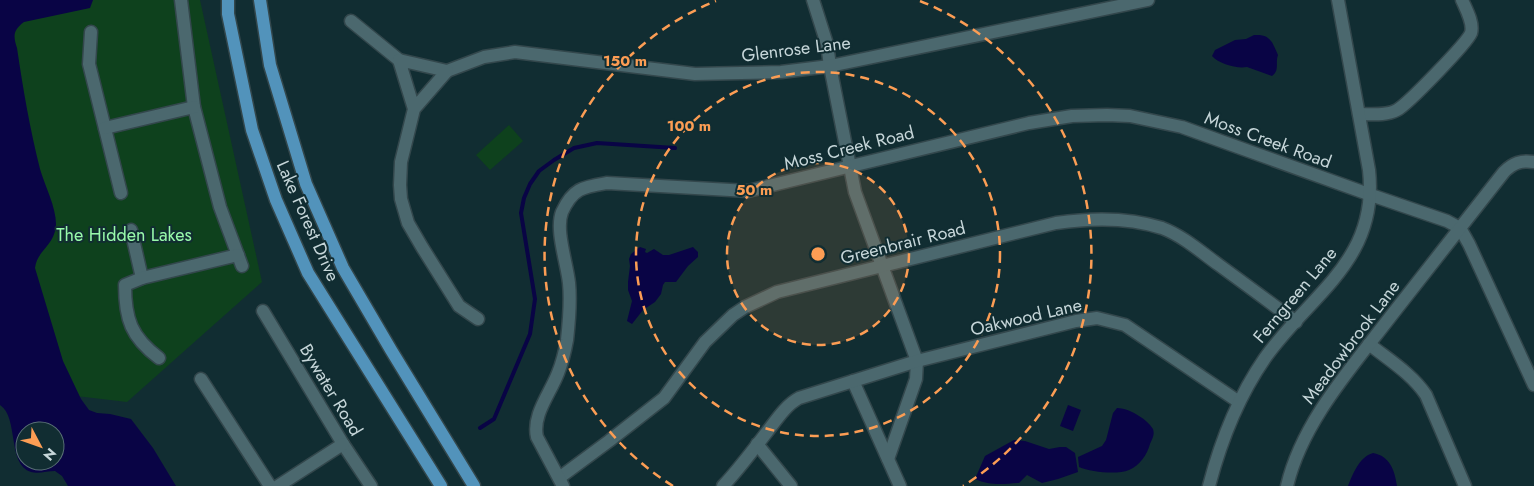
<svg xmlns="http://www.w3.org/2000/svg" width="1534" height="486" viewBox="0 0 1534 486" font-family="Jost,sans-serif">
<rect width="100%" height="100%" fill="#112d32"/>
<g fill="#0e411d">
<path d="M0 0H200L262 282 127 402 0 387Z"/>
<path d="M509 125 523 141 490 170 476 155Z"/>
</g>
<g fill="#090445" fill-rule="evenodd">
<path d="M0 0H93L90 8 24 22C13 30 13 36 17 48 23 89 30 129 40 169 45 186 56 207 56 224 55 246 37 250 35 268L63 361 81 399 89 410 97 413 110 414 131 419 153 448 176 486H68L62 476 55 471C48 471 38 474 31 472 7 465 19 417 0 405ZM25 431H55V461H25Z"/>
<path d="M1254 35C1270 34 1272 41 1278 55 1275 63 1280 70 1272 76L1247 67C1237 69 1219 64 1212 56L1215 50 1235 40 1246 39Z"/>
<path d="M640 247 646 249 645 252 647 253 654 249 663 255H669L693 247 698 252V257L688 266 676 282H665L663 285 661 294 655 302 643 310 632 324 627 321 632 301 628 290V282L630 266 629 259 631 254Z"/>
<path d="M1068 405 1081 410 1073 431 1060 426Z"/>
<path d="M1117 408C1125 408 1133 412 1139 416 1144 419 1150 424 1153 429 1155 435 1152 439 1150 444 1147 455 1140 465 1129 470 1117 475 1091 472 1079 467L1078 457 1102 446 1106 440 1113 413Z"/>
<path d="M1014 440 1025 441 1049 449 1060 447H1066L1075 453 1078 472 1058 479 1042 483 1027 475 1019 483C1003 484 990 486 975 479L985 456Z"/>
<path d="M1373 453C1390 456 1395 471 1397 486H1348C1353 474 1359 457 1373 453Z"/>
</g>
<g fill="none" stroke-linecap="round" stroke-linejoin="round">
<path stroke="#090445" stroke-width="4" d="M480 428 494 419 530 334 535 299 521 213 524 198 530 184 539 171 554 160 574 148 597 143 675 148"/>
<defs>
<g id="street">
<path d="M181 0 194 107 220 207 242 266"/>
<path d="M813 0 827 44 830 66 855 192 917 361 916 379 888 459"/>
<path d="M351 21 399 60"/>
<path d="M91 32 89 64 121 193"/>
<path d="M447 71 484 57 515 52 695 74 781 72 830 66 1148 0"/>
<path d="M414 109 399 60 447 71 414 109 401 162 400 185 401 199 408 223 422 247 459 306 478 319"/>
<path d="M1359 114C1371 114 1386 116 1397 110 1408 104 1467 43 1471 33 1474 23 1466 9 1462 0"/>
<path d="M105 128 194 107"/>
<path d="M131 230 142 278"/>
<path d="M263 311 343 444 371 486"/>
<path d="M1369 344C1389 360 1412 374 1426 395L1465 486"/>
<path d="M159 358C131 337 125 319 125 285L142 278 238 255"/>
<path d="M201 379 270 486"/>
<path d="M853 381 900 486"/>
<path d="M757 444 791 486"/>
<path d="M559 478 609 441 664 398 705 342 733 315 745 307 777 292 1056 223C1090 218 1128 217 1162 228 1183 236 1201 252 1219 265 1245 284 1271 303 1296 322"/>
<path d="M278 486 343 444"/>
<path d="M563 486 537 437C532 415 550 394 558 373 562 363 565 351 567 340 569 322 571 302 569 283 567 263 555 230 562 212 573 188 583 187 607 183L748 191 1029 123 1072 116 1107 115 1130 116 1182 127 1371 195 1447 221 1460 228 1469 244 1534 385"/>
<path d="M723 486C739 469 753 450 767 432 777 419 786 405 799 398L917 361 1076 321 1097 318 1125 325 1239 402"/>
<path d="M1209 486C1221 440 1238 397 1265 358 1310 294 1379 261 1369 170L1338 0"/>
<path d="M1287 486C1302 422 1352 367 1391 316 1429 268 1466 220 1504 172 1513 163 1521 160 1534 162"/>
</g>
<g id="primary">
<path d="M228 0V14L252 130 276 200 308 273 441 486"/>
<path d="M260 0 270 65 306 184 343 268 391 350 474 486"/>
</g>
</defs>
<use href="#street" stroke="#33474c" stroke-width="15"/>
<use href="#primary" stroke="#33474c" stroke-width="15"/>
<use href="#street" stroke="#4b686e" stroke-width="12"/>
<use href="#primary" stroke="#5293bb" stroke-width="12"/>
</g>
<circle cx="818" cy="254" r="91" fill="#fc9d54" fill-opacity=".12"/>
<g fill="none" stroke="#fc9d54" stroke-width="2.5" stroke-dasharray="9 6">
<circle cx="818" cy="254" r="91"/>
<circle cx="818" cy="254" r="182"/>
<path d="M673 486A273 273 0 0 1 716 1M920 1A273 273 0 0 1 963 486"/>
</g>
<g text-anchor="middle" stroke-width="4" stroke-linejoin="round" paint-order="stroke">
<g font-size="18" fill="#c6d6d9" stroke="#112d32">
<text transform="translate(796 49) rotate(-7)" y="6">Glenrose Lane</text>
<text transform="translate(1268 140) rotate(20)" y="6">Moss Creek Road</text>
<text transform="translate(849 148) rotate(-14)" y="6">Moss Creek Road</text>
<text transform="translate(308 221) rotate(66)" y="6">Lake Forest Drive</text>
<text transform="translate(903 243) rotate(-14)" y="6">Greenbrair Road</text>
<text transform="translate(1295 295) rotate(-50)" y="6">Ferngreen Lane</text>
<text transform="translate(1026 317) rotate(-13)" y="6">Oakwood Lane</text>
<text transform="translate(1351 342) rotate(-53)" y="6">Meadowbrook Lane</text>
<text transform="translate(331 390) rotate(59)" y="6">Bywater Road</text>
</g>
<g font-size="18" fill="#98f9aa" stroke="#112d32">
<text x="124" y="241">The Hidden Lakes</text>
</g>
</g>
<circle cx="818" cy="254" r="8" fill="#fc9d54" stroke="#112d32" stroke-width="2.5"/>
<g font-size="15" text-anchor="middle" font-weight="bold" fill="#fc9d54" stroke="#112d32" stroke-width="4" stroke-linejoin="round" paint-order="stroke">
<text x="625" y="66">150 m</text>
<text x="689" y="131">100 m</text>
<text x="754" y="195">50 m</text>
</g>
<g transform="translate(40 446) rotate(131)"><circle r="24" fill="#112d32" stroke="#597175"/>
<path d="M0-4L9 19L0 12L-9 19Z" fill="#fc9d54"/>
<text y="-8" font-size="14" font-weight="bold" text-anchor="middle" fill="#c6d6d9">N</text>
</g>
</svg>
